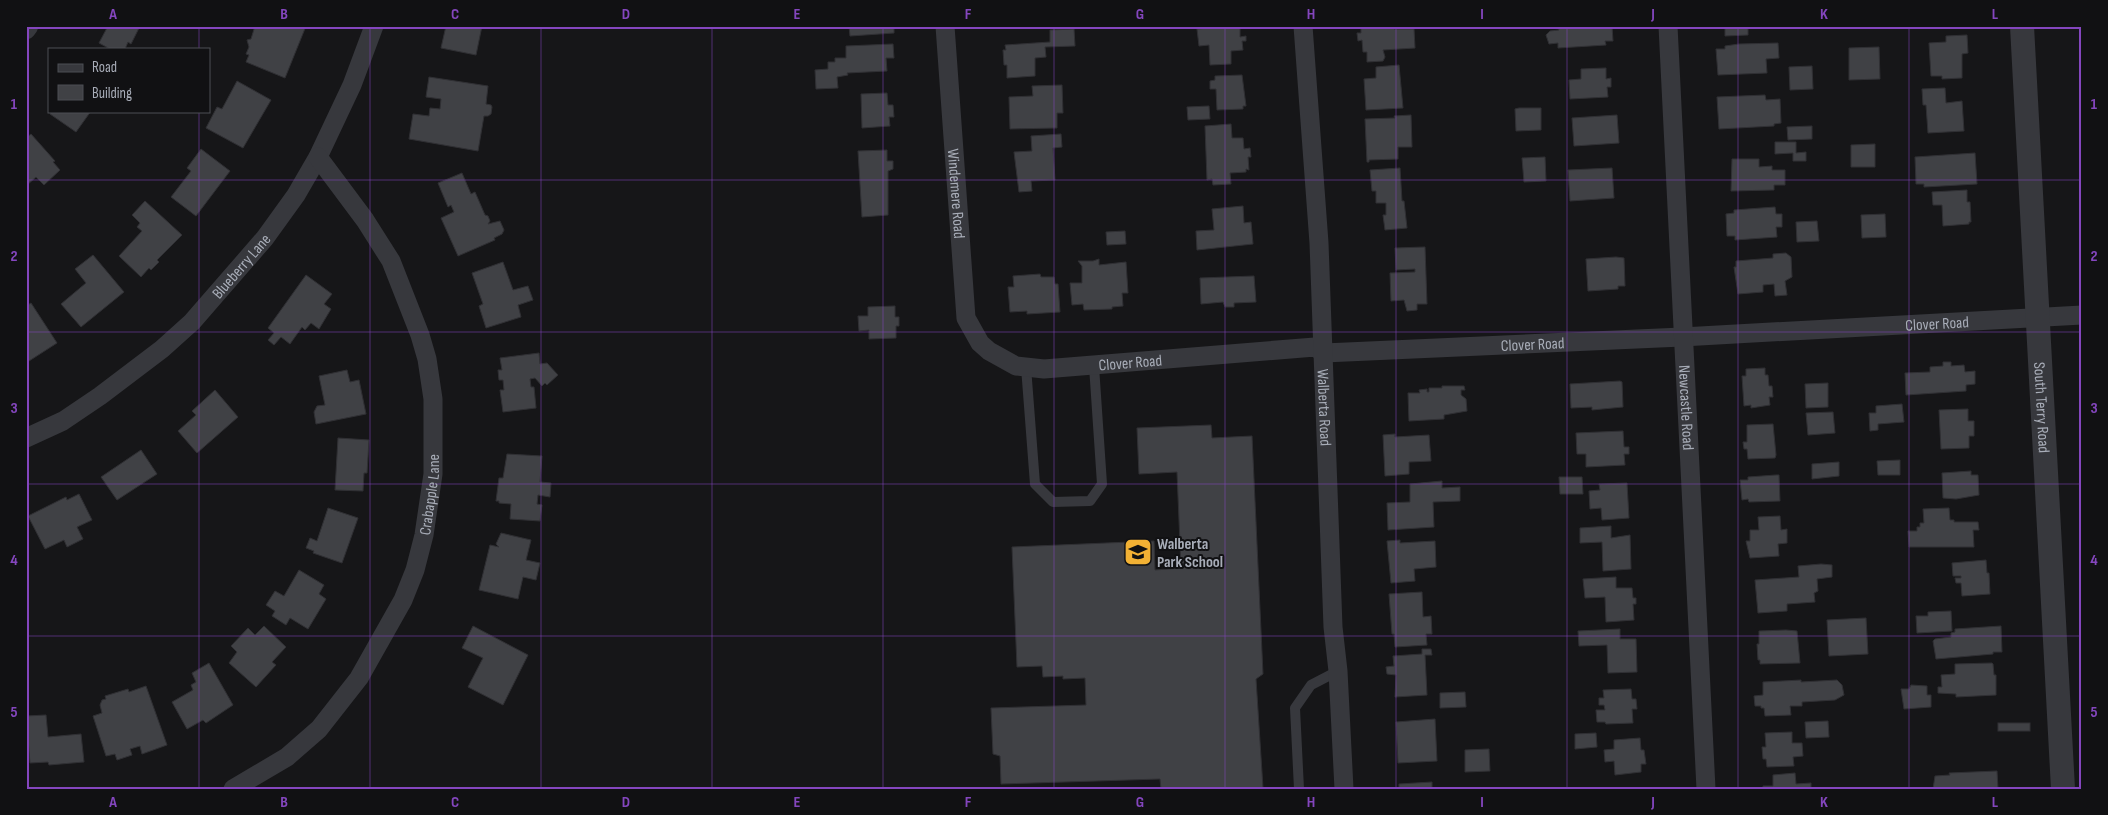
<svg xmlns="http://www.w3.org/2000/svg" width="2108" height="815" viewBox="0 0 2108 815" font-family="'Sofia Sans Condensed',sans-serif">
<rect width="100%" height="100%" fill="#161618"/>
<g fill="#404145" stroke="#303034">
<path d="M108 26H140L131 44 128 42 125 49H110L99 43Z"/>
<path d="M255 26H306L285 78 246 62 249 55 246 54 249 47 247 40 251 39Z"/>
<path d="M446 26H482L476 55 441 48Z"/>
<path d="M849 26H894V33L850 36Z"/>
<path d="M1209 26H1240V37L1246 36V41H1242L1243 50 1231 51V64L1210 65 1209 45 1199 46 1197 29 1209 28Z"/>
<path d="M1361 26H1394V29H1414L1415 48 1383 50 1385 57 1383 61 1367 62V52H1363L1362 40 1358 41 1357 33H1361Z"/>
<path d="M1558 26H1612L1613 41H1605L1606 45 1558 48V43L1549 44 1546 35 1550 31 1559 30Z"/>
<path d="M1725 26H1748V35L1725 36Z"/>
<path d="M1074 29 1075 46 1045 47 1046 57 1035 58V76L1007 78V65H1004L1003 50H1006L1005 45 1050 42V30Z"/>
<path d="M1967 35 1968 53 1962 54V78L1942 79V76H1931L1929 43 1946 42V36Z"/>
<path d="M1778 43 1779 58 1766 59 1767 73 1718 75 1716 49H1725V46L1739 44Z"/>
<path d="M893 44 894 58H886L887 71 847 73 848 75 837 77 838 88 816 89 815 70 828 69V62H835V58H846V46Z"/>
<path d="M1879 47 1880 79 1849 80V48Z"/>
<path d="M1399 65 1403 108 1366 110 1364 79 1376 78V67Z"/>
<path d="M1812 66 1813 89 1790 90 1789 67Z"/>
<path d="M1606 68V79L1611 78V87H1607L1608 97 1570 99 1569 80 1581 79V69Z"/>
<path d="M1242 75 1246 106H1243V109L1217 110 1216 89H1210V81L1215 80V76Z"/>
<path d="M429 77 488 86 486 104 491 105 492 107 491 114 488 116H484L478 151 409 139 413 114 429 116 430 108 440 109 441 99 426 97Z"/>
<path d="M237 81 271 100 243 148 206 128 217 107 222 109Z"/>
<path d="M1062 85 1063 113H1057V128L1010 129 1009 97 1033 96 1032 86Z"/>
<path d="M1945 88 1946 103 1962 101 1964 131 1928 133 1926 105H1923L1922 89Z"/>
<path d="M887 93 888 105H893L894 117H889L890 126 862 128 861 94Z"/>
<path d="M1765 95 1766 100 1780 99 1781 123 1774 124V126L1719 129 1717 97Z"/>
<path d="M1209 106 1210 119 1188 120 1187 107Z"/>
<path d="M1519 108H1541V130L1516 131 1515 109Z"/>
<path d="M52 111H91L76 132 50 114Z"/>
<path d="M1411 115 1412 147H1398V159L1369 160V162H1367L1365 119 1395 118 1394 116Z"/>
<path d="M1617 115 1619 143 1574 146 1572 118Z"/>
<path d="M1231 124 1232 138H1243L1244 149 1250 148 1251 157H1248L1249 170 1246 169V172L1230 173 1231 184 1213 185 1212 179 1207 180 1205 126Z"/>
<path d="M1812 126V139L1788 140 1787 127Z"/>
<path d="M31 134 55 161 53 162 60 170 44 185 36 177 26 186V138Z"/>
<path d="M1061 134 1062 147 1053 148 1055 180 1031 181 1032 191 1019 192 1014 152 1032 151 1031 136Z"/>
<path d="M1775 142H1796V153L1806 152V161H1793V153L1775 154Z"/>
<path d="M1875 144V167H1851V145Z"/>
<path d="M201 149 230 171 196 216 171 197 191 171 187 168Z"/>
<path d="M887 150V161H893V169L888 171V215L862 217 858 151Z"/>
<path d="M1975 153 1977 184 1924 187V184H1916L1915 157Z"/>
<path d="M1545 157 1546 181 1524 182 1522 158Z"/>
<path d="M1732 159H1759V167L1772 166V170H1785V185H1774V190L1731 191Z"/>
<path d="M1400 168 1402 201H1404L1407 228 1385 230 1383 215H1386V203H1376V191H1372L1370 170Z"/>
<path d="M1612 168 1614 198 1570 201 1568 170Z"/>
<path d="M462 173 471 194 475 192 485 215 488 216 490 221 488 224 500 221 504 230 502 234 494 238 495 240 458 256 441 218 454 212 451 205 448 207 438 183Z"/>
<path d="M1967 190V202H1970L1971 222H1969V224L1943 226 1942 205H1933L1932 192Z"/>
<path d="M145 201 182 235 157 260 159 262 151 270 149 268 141 277 119 256 142 231 137 227 140 223 132 215Z"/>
<path d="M1243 206 1244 223 1251 222 1253 244 1197 250 1196 231 1214 230 1212 209Z"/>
<path d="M1775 207 1776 214H1782V227H1776L1777 237 1735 240V236H1727L1726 214 1734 213V210Z"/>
<path d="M1885 214 1886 237 1862 238 1861 215Z"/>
<path d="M1817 221 1819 241 1797 242 1796 222Z"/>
<path d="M1125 231 1126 244 1107 245 1106 232Z"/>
<path d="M1425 247 1427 304H1417V310L1407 311 1404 300 1391 301 1390 273 1415 272V269L1396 270 1395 248Z"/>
<path d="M1786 253 1791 257 1792 277 1785 281 1787 295 1775 296 1774 284 1763 285V292L1738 294 1734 267H1736V261L1773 258V254Z"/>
<path d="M93 255 124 292 81 327 61 304 86 283 75 269Z"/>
<path d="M1616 257 1624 258 1625 286H1618V289L1588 291 1586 259Z"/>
<path d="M1099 259V265L1126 262 1128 293H1122L1123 306 1112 307V309L1084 310 1083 304 1072 305 1070 283H1082V266L1078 261H1093Z"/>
<path d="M503 262 513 290 528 286 533 300 518 305 521 317 486 328 479 306 483 304 472 273Z"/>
<path d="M1040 274 1041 277H1054L1055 284H1058L1060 312 1027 314V311L1010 312 1008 287H1014L1013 276Z"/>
<path d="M306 275 332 294 324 304 331 309 319 329 311 323 305 330 302 327 290 344 281 337 274 345 268 340 274 333 268 328Z"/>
<path d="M1254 276 1256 302 1234 303V307H1225L1223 302 1201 304 1200 278Z"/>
<path d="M31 303 57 343 29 361 26 358V306Z"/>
<path d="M895 306V317H899V326H896V338L869 339V330L859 331 858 316H868V307Z"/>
<path d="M539 353 540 364 547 363 558 375 547 385 545 383 542 386 535 378 530 379 531 387H534L536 408 503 412 500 390H504L503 380H499L498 370H502L500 358Z"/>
<path d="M1943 362H1951V366L1964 365 1965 372 1975 371V384L1966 385V391L1906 395 1905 373 1930 372V367L1943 366Z"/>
<path d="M1765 368V375H1768L1769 386H1772L1773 397H1769L1770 405 1751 408V405L1744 406 1742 376H1746V369Z"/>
<path d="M347 370 350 382 359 380 366 414 316 424 314 412 317 406 325 405 319 376Z"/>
<path d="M1620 381 1622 382 1623 407 1592 410V407L1571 408 1570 384Z"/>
<path d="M1828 383V407L1806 408 1805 384Z"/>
<path d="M1442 386H1464L1465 390H1461V395L1466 399 1467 411 1444 415V419L1409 421 1408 393H1420L1419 390 1427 389V392H1429V388H1442Z"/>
<path d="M215 390 238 417 197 453 178 431 196 415 192 411Z"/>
<path d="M1902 404 1904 422 1878 424V430L1870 431 1869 413H1876V406Z"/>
<path d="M1968 409V421H1974V436H1969V448L1941 449 1939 410Z"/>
<path d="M1833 412 1835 433 1808 435 1806 413Z"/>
<path d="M1773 424 1776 455 1775 458 1748 459 1747 449H1744L1743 442H1747V425Z"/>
<path d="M1211 425 1212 438 1252 436 1263 674 1256 679 1263 788 1161 789 1160 779 1001 784 1000 756 993 754 991 708 1086 705 1085 678 1063 679V676L1043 677 1042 666 1017 667 1012 547 1154 541 1155 570 1181 568 1177 472 1139 474 1137 428Z"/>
<path d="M1623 431 1624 447H1629V454H1624L1625 465 1586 467V454H1577L1576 433Z"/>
<path d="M1395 434V437L1429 435 1431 461 1409 462V474L1385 476 1383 435Z"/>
<path d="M338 438 369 440 367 473H364L363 491 335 490Z"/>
<path d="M141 450 157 474 117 500 101 477Z"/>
<path d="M507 454 542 456 540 482 551 483 550 497 538 495 537 504 542 505 540 521 510 519 511 504 499 503V501H496L499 478H503Z"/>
<path d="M1900 460V475H1878L1877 461Z"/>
<path d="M1839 462V476L1812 479V464Z"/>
<path d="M1971 471V475H1978L1979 495 1956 499 1943 498 1942 473Z"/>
<path d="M1776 475H1779L1780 501 1749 502 1748 499 1742 500 1740 480H1748V477Z"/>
<path d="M1559 477H1582L1583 494H1560Z"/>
<path d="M1442 481V488L1460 487V501L1433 502 1434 527 1388 530 1387 503 1410 502V484Z"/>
<path d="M1627 483 1629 518 1602 520 1601 508 1590 509 1589 491 1600 490 1599 484Z"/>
<path d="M79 494 92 520 77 527 83 539 67 547 64 540 45 549 28 516 66 497 67 500Z"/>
<path d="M328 508 358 518 342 563 313 553 314 551 306 548 310 538 317 541Z"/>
<path d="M1949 508 1950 520H1954V522H1978L1979 530H1973L1974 547H1909L1908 531H1917V527H1920V523H1924L1923 509Z"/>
<path d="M1780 516 1781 530 1787 529V543L1778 544 1779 556 1750 558 1746 541H1750V530H1759L1758 517Z"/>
<path d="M1611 526V538L1630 535 1631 569 1603 571 1602 542 1580 543V528Z"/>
<path d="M501 533 531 540 526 560 540 563 536 580 523 577 518 599 479 590 490 545 499 547 496 544Z"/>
<path d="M1400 540V543L1435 541 1436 567 1414 569 1415 581 1391 583 1387 541Z"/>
<path d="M1986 560 1987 573H1989L1990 594 1962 596 1961 583H1956L1955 578H1961V576H1953L1952 563Z"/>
<path d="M1821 564 1832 565V577L1817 579 1818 591 1814 593 1815 602 1787 604V611L1758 613 1755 580 1799 577 1798 566Z"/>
<path d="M299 570 324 585 319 594 326 599 308 629 290 618 286 625 272 616 275 611 266 605 275 591 284 596Z"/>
<path d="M1616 577V588H1632L1633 598H1636V604H1633L1634 620 1606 622 1605 597 1585 598 1583 579Z"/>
<path d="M1422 592 1423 617 1431 616 1432 634H1426L1427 645 1395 647 1394 634H1392L1389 594Z"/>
<path d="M1951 611 1952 631 1917 633 1916 616H1928V612Z"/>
<path d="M1866 618 1868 654 1829 656 1827 620Z"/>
<path d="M264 626 286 647 272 662 276 665 256 687 229 663 237 652 231 646 248 628 255 635Z"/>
<path d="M473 626 528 655 503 705 468 687 483 658 462 648Z"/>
<path d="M2001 626 2002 652H1993V654L1936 659 1933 641 1935 639 1951 637V633L1955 632V629Z"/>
<path d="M1620 629V639H1636L1637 672 1608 673 1607 645 1579 646 1578 631Z"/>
<path d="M1786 630 1797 631 1800 663 1760 664V660H1758L1757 644H1759V631Z"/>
<path d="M1422 649H1431L1432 655H1425L1427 695 1395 697 1396 675 1387 674 1386 667 1394 666 1393 656 1422 654Z"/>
<path d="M209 663 233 705 206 723 203 720 187 729 172 702 193 690 191 685 196 682 192 673Z"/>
<path d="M1992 663 1993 664 1994 675H1996V695L1956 697V694L1938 693V687H1942L1941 675 1955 674V664Z"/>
<path d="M1801 680V682L1837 680 1842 685 1844 695 1835 700 1802 702V706H1790L1791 715 1765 716 1764 708H1761V706H1755L1754 696 1763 695V682Z"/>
<path d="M1911 685 1927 686V695H1931V707L1904 709 1901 689H1909Z"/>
<path d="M146 686 167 745 142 754 140 746 130 749 132 755 117 760 115 754 106 756 93 716 102 713 100 705 102 700 106 699 105 696 128 689 129 692Z"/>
<path d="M1631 689 1632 699H1636L1637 709H1632L1633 723 1606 724 1605 722H1597L1596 710H1605L1604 705H1599V698H1604L1603 690Z"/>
<path d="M1465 692 1466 707 1440 708V693Z"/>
<path d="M46 715 48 737 81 734 84 762 49 765 48 762 30 763 26 716Z"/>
<path d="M1435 719 1437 761 1398 763 1396 722Z"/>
<path d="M1828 721 1829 737 1806 738 1805 722Z"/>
<rect x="1998" y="723" width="32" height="8"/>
<path d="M1792 732V743H1802L1803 756 1793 757 1794 766 1767 767 1766 759H1763L1762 747H1766L1765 733Z"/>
<path d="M1596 733 1597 747 1575 749V734Z"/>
<path d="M1640 738 1641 750H1644L1646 764H1641V772L1615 775 1614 761 1605 762 1604 750 1614 749V740Z"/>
<path d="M1489 749 1490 771 1465 772V750Z"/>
<path d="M1997 771 1998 789H1933L1935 776 1950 775 1949 773Z"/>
<path d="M1795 773 1796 784 1811 783V789H1763V786H1773V775Z"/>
<path d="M1432 782V789H1399V784Z"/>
</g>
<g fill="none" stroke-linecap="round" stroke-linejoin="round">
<g stroke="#37383d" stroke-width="10">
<path d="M1026 367 1035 484 1053 502 1090 501 1102 484 1094 366"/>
<path d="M1299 789 1295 708 1311 685 1338 671"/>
</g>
<g stroke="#37383d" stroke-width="19">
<path id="s1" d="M945 26 966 318 980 343 989 351 1016 366 1044 369 1315 347 1324 353 1682 337 2082 315"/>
<path id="s2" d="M1303 26 1319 243 1333 627 1338 671 1344 789"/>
<path id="s3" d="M1668 26 1706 789"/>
<path d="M26 30 29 26"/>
<path id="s4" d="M26 438 63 421 100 396 162 349 192 322 265 238 296 195 318 157 352 85 374 26"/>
<path id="s5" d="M233 789 287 757 319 729 359 678 403 600 415 570 424 535 433 474V399L427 359 420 335 391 261 365 220 318 157"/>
</g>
<path stroke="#37383d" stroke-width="24" id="s6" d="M2022 26 2063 789"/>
</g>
<path fill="none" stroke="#8446be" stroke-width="1" stroke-opacity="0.55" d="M199 26V49M370 26V789M541 26V789M712 26V789M883 26V789M1054 26V789M1225 26V789M1396 26V789M1567 26V789M1738 26V789M1909 26V789M199 111V789M26 180H2082M26 332H2082M26 484H2082M26 636H2082"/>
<defs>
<symbol id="school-square" viewBox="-11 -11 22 22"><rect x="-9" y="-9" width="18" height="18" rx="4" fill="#f2b134" stroke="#111113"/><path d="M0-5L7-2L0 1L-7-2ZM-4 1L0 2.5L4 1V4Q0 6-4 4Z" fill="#111"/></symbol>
</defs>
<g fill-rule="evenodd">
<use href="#school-square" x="1122" y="536" width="32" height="32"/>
</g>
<g text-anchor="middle" stroke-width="4" stroke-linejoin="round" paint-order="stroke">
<g font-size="16" fill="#a8adb8" stroke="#111113">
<text dy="6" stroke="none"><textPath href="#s1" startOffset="168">Windemere Road</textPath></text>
<text dy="6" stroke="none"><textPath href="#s4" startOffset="278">Blueberry Lane</textPath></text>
<text dy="6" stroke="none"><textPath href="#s1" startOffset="1289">Clover Road</textPath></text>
<text dy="6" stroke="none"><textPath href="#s1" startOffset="884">Clover Road</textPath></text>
<text dy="6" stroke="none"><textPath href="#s1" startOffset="479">Clover Road</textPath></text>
<text dy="6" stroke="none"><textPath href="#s2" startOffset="382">Walberta Road</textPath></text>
<text dy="6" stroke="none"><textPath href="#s3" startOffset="382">Newcastle Road</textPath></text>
<text dy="6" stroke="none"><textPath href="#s6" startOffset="382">South Terry Road</textPath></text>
<text dy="6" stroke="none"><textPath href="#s5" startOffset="369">Crabapple Lane</textPath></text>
</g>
<g font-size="16" font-weight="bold" fill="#a8adb8" stroke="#111113" text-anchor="start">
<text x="1157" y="549">Walberta<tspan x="1157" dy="18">Park School</tspan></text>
</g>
</g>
<rect width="2108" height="815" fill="none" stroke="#111113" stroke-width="55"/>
<rect x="48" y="48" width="162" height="65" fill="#111113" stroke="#4d4f55"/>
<rect x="58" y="64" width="25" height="8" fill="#37383d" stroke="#4d4f55"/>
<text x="92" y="72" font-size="15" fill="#a8adb8">Road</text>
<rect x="58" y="85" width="25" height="15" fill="#404145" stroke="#4d4f55"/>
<text x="92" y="98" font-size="15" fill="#a8adb8">Building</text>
<rect x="28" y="28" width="2052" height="760" fill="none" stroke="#8446be" stroke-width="2"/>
<g font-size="16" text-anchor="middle" font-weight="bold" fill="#8446be">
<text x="113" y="19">A</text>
<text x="284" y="19">B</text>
<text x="455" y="19">C</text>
<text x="626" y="19">D</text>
<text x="797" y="19">E</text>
<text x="968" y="19">F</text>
<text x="1140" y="19">G</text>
<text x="1311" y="19">H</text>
<text x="1482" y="19">I</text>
<text x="1653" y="19">J</text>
<text x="1824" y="19">K</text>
<text x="1995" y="19">L</text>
<text x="14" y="109">1</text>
<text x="2094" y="109">1</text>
<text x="14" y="261">2</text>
<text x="2094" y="261">2</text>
<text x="14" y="413">3</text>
<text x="2094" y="413">3</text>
<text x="14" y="565">4</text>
<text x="2094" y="565">4</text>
<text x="14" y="717">5</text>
<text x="2094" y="717">5</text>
<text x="113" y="807">A</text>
<text x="284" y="807">B</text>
<text x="455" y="807">C</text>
<text x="626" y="807">D</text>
<text x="797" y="807">E</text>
<text x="968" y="807">F</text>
<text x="1140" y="807">G</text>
<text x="1311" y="807">H</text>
<text x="1482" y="807">I</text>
<text x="1653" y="807">J</text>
<text x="1824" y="807">K</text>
<text x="1995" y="807">L</text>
</g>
</svg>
